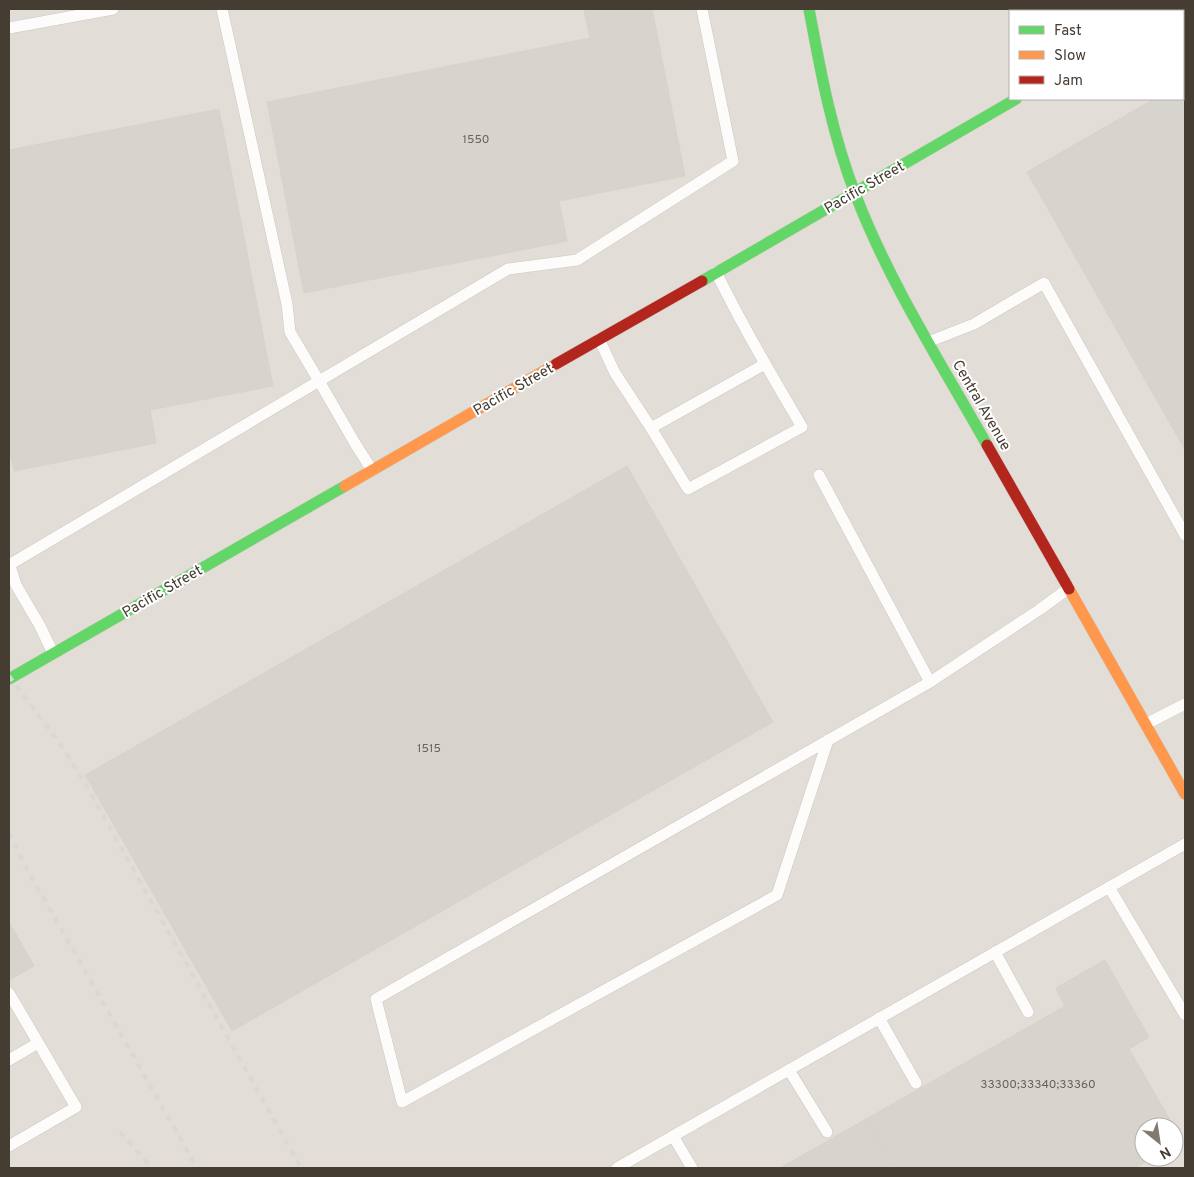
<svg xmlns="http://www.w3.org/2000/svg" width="1194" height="1177" viewBox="0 0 1194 1177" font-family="Overpass,sans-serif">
<rect width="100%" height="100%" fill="#efece6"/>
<path fill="#e3ddd7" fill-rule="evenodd" d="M9 9H1185V1168H9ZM1010 11H1183V99H1010ZM1144 1127H1174V1157H1144Z"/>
<g fill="#d7d3cd" stroke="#d7d3cc">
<path d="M584 9H652L685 176 559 201 567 241 304 293 267 102 590 38Z"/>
<path d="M1185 81V450L1027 172 1154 99H1183V82Z"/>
<path d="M219 109 273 386 150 410 156 443 14 471 9 447V150Z"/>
<path d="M627 466 773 722 232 1031 85 775Z"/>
<path d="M9 922 34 966 9 980Z"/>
<path d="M1105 960 1149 1037 1129 1049 1174 1127H1144V1157H1154L1135 1168H895L866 1119 1065 1006 1056 988Z"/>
<path d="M866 1119 895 1168H780Z"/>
<path d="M1174 1128 1182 1141 1174 1146Z"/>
</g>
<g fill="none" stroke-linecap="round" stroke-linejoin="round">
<defs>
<g id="lane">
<path d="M222 9 287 304 290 332 319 381 356 445 372 470"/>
<path d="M9 28 113 9"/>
<path d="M599 339 615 373 651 428 688 489 802 427C772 376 742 325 716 272"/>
<path d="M928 342 974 324 1044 283 1185 535"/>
<path d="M651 428 765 364"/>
<path d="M819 475 930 682 1039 610 1069 588"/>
<path d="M9 563 16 585 40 626 53 653"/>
<path d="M9 565 508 269 577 260 733 161 702 9"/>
<path d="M1146 724 1185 704"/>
<path d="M828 740 777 895 402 1102 376 999 930 682"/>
<path d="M1109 887 1185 1015"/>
<path d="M995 952 1028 1012"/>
<path d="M9 993 76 1107 9 1146"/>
<path d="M879 1018 916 1083"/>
<path d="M9 1060 38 1043"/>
<path d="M789 1070 827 1132"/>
<path d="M673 1136 692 1168"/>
<path d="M617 1168 1185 844"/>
</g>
<path id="street" d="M1168 11 1173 9"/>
<g id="fast">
<path d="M809 9C821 74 832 134 856 196 890 284 941 363 987 445"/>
<path d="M702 281 1016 99"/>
<path d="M9 679 345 486"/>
</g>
<g id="slow">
<path d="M345 486 556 364"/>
<path d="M1069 589 1185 794"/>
</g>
<g id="jam">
<path d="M556 364 702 281"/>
<path d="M987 445 1069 589"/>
</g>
</defs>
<use href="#lane" stroke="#cbc8c2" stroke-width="12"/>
<use href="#street" stroke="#cbc8c2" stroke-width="24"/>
<use href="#fast" stroke="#d0cabd" stroke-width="12"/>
<use href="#slow" stroke="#d0cabd" stroke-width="12"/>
<use href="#jam" stroke="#d0cabd" stroke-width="12"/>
<use href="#lane" stroke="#fdfcfb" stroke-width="11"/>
<use href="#street" stroke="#fdfcfb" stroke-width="22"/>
<use href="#fast" stroke="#63d668" stroke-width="11"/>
<use href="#slow" stroke="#ff974d" stroke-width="11"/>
<use href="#jam" stroke="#b3261e" stroke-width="11"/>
<g stroke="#d8d8d7" stroke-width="4" stroke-dasharray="6 6" stroke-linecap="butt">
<path d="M9 676 63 748 86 785 301 1168"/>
<path d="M9 833 23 862 197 1168"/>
<path d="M120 1132 152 1168"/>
</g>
</g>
<g text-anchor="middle" stroke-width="4" stroke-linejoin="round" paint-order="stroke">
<g font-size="12" fill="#6b635a">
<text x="476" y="143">1550</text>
<text x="429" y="752">1515</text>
<text x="1038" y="1088">33300;33340;33360</text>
</g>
<g font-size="15" fill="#453c32" stroke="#fff">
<text transform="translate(864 187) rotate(-30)" y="5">Pacific Street</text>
<text transform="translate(513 389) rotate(-30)" y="5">Pacific Street</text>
<text transform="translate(982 405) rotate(60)" y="5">Central Avenue</text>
<text transform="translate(162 591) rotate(-30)" y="5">Pacific Street</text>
</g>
</g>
<rect width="1194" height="1177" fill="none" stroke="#453c32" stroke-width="20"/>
<rect x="1009" y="10" width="175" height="90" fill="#ffffff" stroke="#b5b1ad"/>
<rect x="1019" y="26" width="25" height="8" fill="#63d668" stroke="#b5b1ad"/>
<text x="1054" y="35" font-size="15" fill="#453c32">Fast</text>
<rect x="1019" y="51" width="25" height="8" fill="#ff974d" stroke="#b5b1ad"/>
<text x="1054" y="60" font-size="15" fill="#453c32">Slow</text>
<rect x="1019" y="76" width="25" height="8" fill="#b3261e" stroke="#b5b1ad"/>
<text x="1054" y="85" font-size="15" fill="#453c32">Jam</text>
<g transform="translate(1159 1142) rotate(150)"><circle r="24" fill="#ffffff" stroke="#b5b1ad"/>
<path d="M0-4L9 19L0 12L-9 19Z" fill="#807a71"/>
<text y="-8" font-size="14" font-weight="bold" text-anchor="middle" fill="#453c32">N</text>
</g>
</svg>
